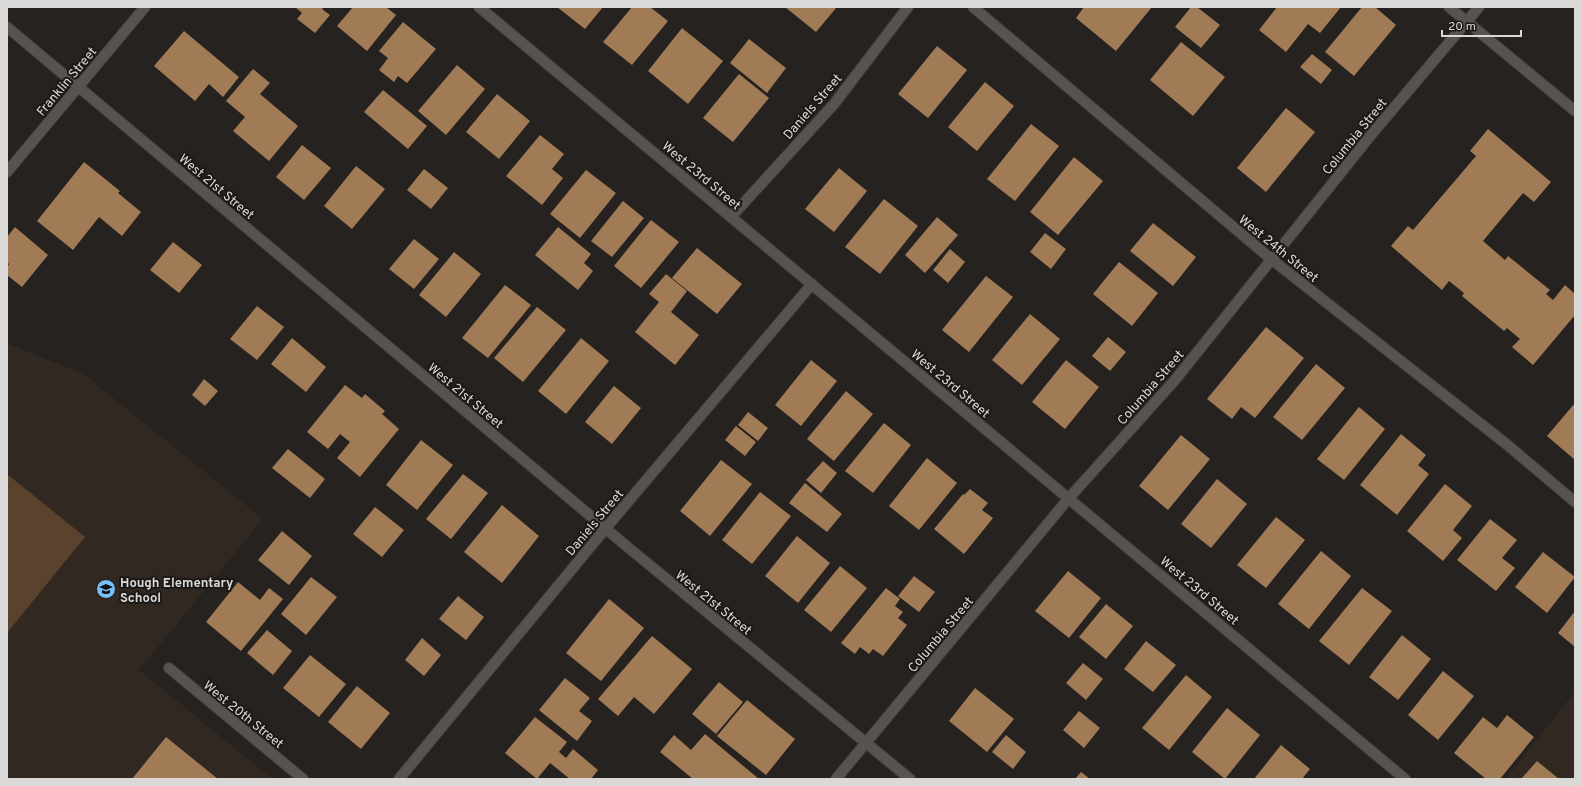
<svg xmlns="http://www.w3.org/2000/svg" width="1582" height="786" viewBox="0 0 1582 786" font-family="Overpass,sans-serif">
<rect width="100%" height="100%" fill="#262220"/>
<g fill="#302821">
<path d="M7 343 84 374 263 519 139 670 273 779H7Z"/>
<path d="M1575 691V779H1506Z"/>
</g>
<path fill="#5a422d" d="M7 474 85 537 7 633Z"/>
<g fill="#a17a56">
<path d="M295 7H324L322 9 330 15 315 33 297 19 302 13Z"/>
<path d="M353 7H386L396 15 367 51 337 26Z"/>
<path d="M557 7H603L585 29Z"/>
<path d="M632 7H650L668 21 632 65 603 42Z"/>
<path d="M785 7H837L816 32Z"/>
<path d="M1084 7H1152L1116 51 1076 18Z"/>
<path d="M1191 7H1197L1220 25 1201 48 1175 27Z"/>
<path d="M1277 7H1341L1320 33 1308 24 1286 52 1259 30Z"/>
<path d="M1362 7H1375L1396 25 1354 76 1325 52Z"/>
<path d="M403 22 436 49 407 83 398 76 394 82 379 70 388 58 379 51Z"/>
<path d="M682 28 723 61 688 104 648 71Z"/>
<path d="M184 31 239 77 223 97 209 84 195 101 154 66Z"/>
<path d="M749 39 786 68 767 93 730 63Z"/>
<path d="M1181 42 1225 77 1193 116 1150 80Z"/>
<path d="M937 46 967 70 928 118 898 94Z"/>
<path d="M1312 54 1332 70 1321 84 1300 67Z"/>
<path d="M457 65 485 89 446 135 418 111Z"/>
<path d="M253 69 270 83 260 94 298 126 269 161 233 131 245 117 226 101Z"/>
<path d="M739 74 769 98 733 142 703 118Z"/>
<path d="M985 82 1014 106 977 151 948 127Z"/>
<path d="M383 90 427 126 408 149 364 112Z"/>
<path d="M497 94 530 121 499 159 466 132Z"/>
<path d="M1286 108 1315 132 1266 192 1237 168Z"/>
<path d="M1031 124 1059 146 1015 201 987 179Z"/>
<path d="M1488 129 1551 182 1534 202 1523 193 1483 241 1505 260 1508 256 1550 290 1546 294 1553 300 1565 285 1575 294V315L1533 365 1512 347 1520 339 1507 328 1504 331 1462 296 1464 293 1449 281 1442 290 1391 246 1408 226 1413 230 1476 156 1470 151Z"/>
<path d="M540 135 564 154 552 169 563 178 542 205 506 176Z"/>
<path d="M302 145 331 168 304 200 276 177Z"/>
<path d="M1074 157 1103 181 1058 235 1030 212Z"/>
<path d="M84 162 120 191 118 193 141 212 122 236 99 217 73 250 37 221Z"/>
<path d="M356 166 385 189 352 229 324 206Z"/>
<path d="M839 168 867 191 834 232 805 209Z"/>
<path d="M424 169 448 188 431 209 407 190Z"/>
<path d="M586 170 616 193 580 238 550 214Z"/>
<path d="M884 199 918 226 880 274 845 247Z"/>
<path d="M623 201 644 218 612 257 591 241Z"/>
<path d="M937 217 958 235 925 273 905 255Z"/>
<path d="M651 220 679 242 641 288 614 266Z"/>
<path d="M1153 223 1196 257 1173 286 1130 251Z"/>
<path d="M15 227 48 255 22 287 7 275V268L9 264 7 262V237Z"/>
<path d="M558 227 591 254 584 263 593 271 578 290 535 255Z"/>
<path d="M1045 233 1066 249 1051 269 1030 252Z"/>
<path d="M414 239 439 259 414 289 389 269Z"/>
<path d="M173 242 202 265 179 293 150 270Z"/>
<path d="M697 248 742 284 717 314 672 278Z"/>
<path d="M950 249 965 262 948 283 933 270Z"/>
<path d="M454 252 481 274 446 317 419 295Z"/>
<path d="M1119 262 1158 293 1132 326 1093 294Z"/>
<path d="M666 274 687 291 671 312 699 335 675 365 635 332 659 302 649 294Z"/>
<path d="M986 276 1013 297 969 352 942 330Z"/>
<path d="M505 285 531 305 488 358 462 338Z"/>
<path d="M257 306 284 327 257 360 230 339Z"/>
<path d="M537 307 566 330 523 382 494 358Z"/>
<path d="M1030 314 1060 339 1022 385 992 360Z"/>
<path d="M1266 327 1304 358 1255 418 1241 407 1232 419 1207 399Z"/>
<path d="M1108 337 1126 352 1110 371 1092 356Z"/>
<path d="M292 338 326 367 306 392 271 364Z"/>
<path d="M581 338 609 361 566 414 538 391Z"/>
<path d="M811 360 837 381 801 426 775 405Z"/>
<path d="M1066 360 1099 387 1065 429 1032 402Z"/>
<path d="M1316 364 1345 388 1302 440 1273 417Z"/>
<path d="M204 379 218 391 205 406 192 395Z"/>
<path d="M345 385 362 398 365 394 385 411 382 414 399 429 360 477 337 458 350 442 340 434 328 449 307 432Z"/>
<path d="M614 386 641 408 612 444 585 422Z"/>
<path d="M846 391 873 414 834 461 807 439Z"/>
<path d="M1575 403V460L1547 436Z"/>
<path d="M1359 407 1385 429 1344 480 1317 459Z"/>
<path d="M748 412 768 428 758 441 738 425Z"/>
<path d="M884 423 911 445 873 493 845 471Z"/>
<path d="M736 426 756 442 745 456 725 440Z"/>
<path d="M1401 434 1426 455 1418 465 1429 474 1397 515 1360 485Z"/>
<path d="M1181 435 1210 459 1168 510 1139 486Z"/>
<path d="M421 440 453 465 417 510 386 485Z"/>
<path d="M288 449 325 479 310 498 272 468Z"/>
<path d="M927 458 957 483 919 530 889 506Z"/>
<path d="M721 460 752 484 710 536 680 511Z"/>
<path d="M823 461 837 473 821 493 806 480Z"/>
<path d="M463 474 488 493 451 539 426 519Z"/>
<path d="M1217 479 1247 504 1211 548 1181 524Z"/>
<path d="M805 483 842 514 827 532 789 503Z"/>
<path d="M1445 484 1472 506 1453 530 1462 538 1443 561 1407 531Z"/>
<path d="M970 489 988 503 982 510 993 518 964 554 934 529 963 494 964 495Z"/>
<path d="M760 492 791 516 752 564 722 540Z"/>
<path d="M502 505 539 536 502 583 464 552Z"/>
<path d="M375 507 404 530 382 557 353 534Z"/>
<path d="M1276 517 1305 540 1266 588 1237 565Z"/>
<path d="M1490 519 1517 540 1502 558 1515 568 1496 591 1457 560Z"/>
<path d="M282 531 312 556 289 585 258 560Z"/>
<path d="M797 536 830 563 798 603 765 576Z"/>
<path d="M1321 551 1351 576 1309 629 1278 604Z"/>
<path d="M1543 552 1575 577 1547 613 1515 587Z"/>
<path d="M840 566 867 588 831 632 804 610Z"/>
<path d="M1068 571 1101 598 1069 638 1035 611Z"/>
<path d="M914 576 935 592 919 612 898 596Z"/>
<path d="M311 577 337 597 306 635 281 614Z"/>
<path d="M238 582 260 600 269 588 283 599 241 651 206 622Z"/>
<path d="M886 588 900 599 895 606 903 612 898 618 907 625 883 656 873 649 869 654 860 647 855 654 841 643Z"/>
<path d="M1362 588 1392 611 1349 665 1319 641Z"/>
<path d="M458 596 484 617 466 640 439 619Z"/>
<path d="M609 599 644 628 601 681 566 653Z"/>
<path d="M1106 604 1133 626 1106 659 1079 637Z"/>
<path d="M1575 611V647L1558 633Z"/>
<path d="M267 630 292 651 273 675 247 653Z"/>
<path d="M1402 635 1431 659 1398 700 1369 677Z"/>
<path d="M652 636 692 669 654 714 634 697 618 716 598 699Z"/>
<path d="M422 638 441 655 424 676 405 660Z"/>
<path d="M1146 641 1176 665 1153 692 1124 669Z"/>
<path d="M310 655 346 684 319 717 283 688Z"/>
<path d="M1083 663 1103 679 1086 700 1066 683Z"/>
<path d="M1443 671 1474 696 1438 740 1408 715Z"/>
<path d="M1186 675 1212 697 1169 750 1142 728Z"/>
<path d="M565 678 590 698 579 711 592 721 577 741 539 710Z"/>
<path d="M719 682 743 702 716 734 692 714Z"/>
<path d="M357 686 390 713 361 749 328 722Z"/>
<path d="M975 688 1014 719 987 752 949 721Z"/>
<path d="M747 700 795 739 766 775 717 736Z"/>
<path d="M1227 708 1260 735 1225 779 1192 752Z"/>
<path d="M1079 711 1100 728 1084 748 1063 730Z"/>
<path d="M1507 715 1534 737 1500 779H1486L1454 753 1483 717 1497 728Z"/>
<path d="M535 717 567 742 559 752 566 758 573 749 598 770 591 779H570L550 763 537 779 505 753Z"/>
<path d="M705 734 759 779H693L660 752 674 735 691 750Z"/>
<path d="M1006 735 1026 752 1013 769 992 752Z"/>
<path d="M166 737 218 779H132Z"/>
<path d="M1281 745 1310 769 1302 779H1254Z"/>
<path d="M1537 761 1559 779H1521Z"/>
<path d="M1081 772 1090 779H1075Z"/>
</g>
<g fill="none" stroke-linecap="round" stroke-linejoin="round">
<defs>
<g id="minor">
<path d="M479 7 1405 779"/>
<path d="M973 7 1271 259 1505 443 1575 502"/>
<path d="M1449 7 1575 111"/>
<path d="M7 27 630 549 910 779"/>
<path d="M731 217 834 104 908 7"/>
<path d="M169 668 303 779"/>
<path d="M399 779 605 529 812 284"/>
</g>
<g id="tertiary">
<path d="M7 172 145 7"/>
<path d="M836 779 1069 498 1175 380 1371 135 1479 7"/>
</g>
</defs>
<use href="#minor" stroke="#403d3a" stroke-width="12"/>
<use href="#tertiary" stroke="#403d3a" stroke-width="12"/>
<use href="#minor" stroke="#575350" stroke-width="10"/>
<use href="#tertiary" stroke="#575350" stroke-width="10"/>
</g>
<defs>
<symbol id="school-disc" viewBox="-11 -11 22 22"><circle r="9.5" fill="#77bff7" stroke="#1c1916"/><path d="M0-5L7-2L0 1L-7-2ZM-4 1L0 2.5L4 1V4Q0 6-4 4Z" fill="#111"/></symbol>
</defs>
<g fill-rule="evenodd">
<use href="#school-disc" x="95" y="578" width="22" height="22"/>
</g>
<g text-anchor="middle" stroke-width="4" stroke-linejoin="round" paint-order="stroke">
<g font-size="13" fill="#dbd9d7" stroke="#1c1916">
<text transform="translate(66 81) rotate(-50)" y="5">Franklin Street</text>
<text transform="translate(812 106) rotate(-49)" y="5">Daniels Street</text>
<text transform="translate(1354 136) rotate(-51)" y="5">Columbia Street</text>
<text transform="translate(702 175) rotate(40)" y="5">West 23rd Street</text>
<text transform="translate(217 186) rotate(40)" y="5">West 21st Street</text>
<text transform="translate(1279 248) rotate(39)" y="5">West 24th Street</text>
<text transform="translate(951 383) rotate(40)" y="5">West 23rd Street</text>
<text transform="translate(1150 387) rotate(-49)" y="5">Columbia Street</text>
<text transform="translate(466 395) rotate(40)" y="5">West 21st Street</text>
<text transform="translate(594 522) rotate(-50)" y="5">Daniels Street</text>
<text transform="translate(1200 590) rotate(40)" y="5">West 23rd Street</text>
<text transform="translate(714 602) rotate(39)" y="5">West 21st Street</text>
<text transform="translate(940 634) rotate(-50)" y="5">Columbia Street</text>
<text transform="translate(244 714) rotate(39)" y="5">West 20th Street</text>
</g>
<g font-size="13" font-weight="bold" fill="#dbd9d7" stroke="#1c1916" text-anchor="start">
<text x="120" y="587">Hough Elementary<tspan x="120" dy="15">School</tspan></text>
</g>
</g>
<rect width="1582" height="786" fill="none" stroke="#dbd9d7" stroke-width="16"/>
<path d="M1442 30v6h79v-6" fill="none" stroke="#dbd9d7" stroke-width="2"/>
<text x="1448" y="30" font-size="12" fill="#dbd9d7" stroke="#1c1916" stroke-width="3" paint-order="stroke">20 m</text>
</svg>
